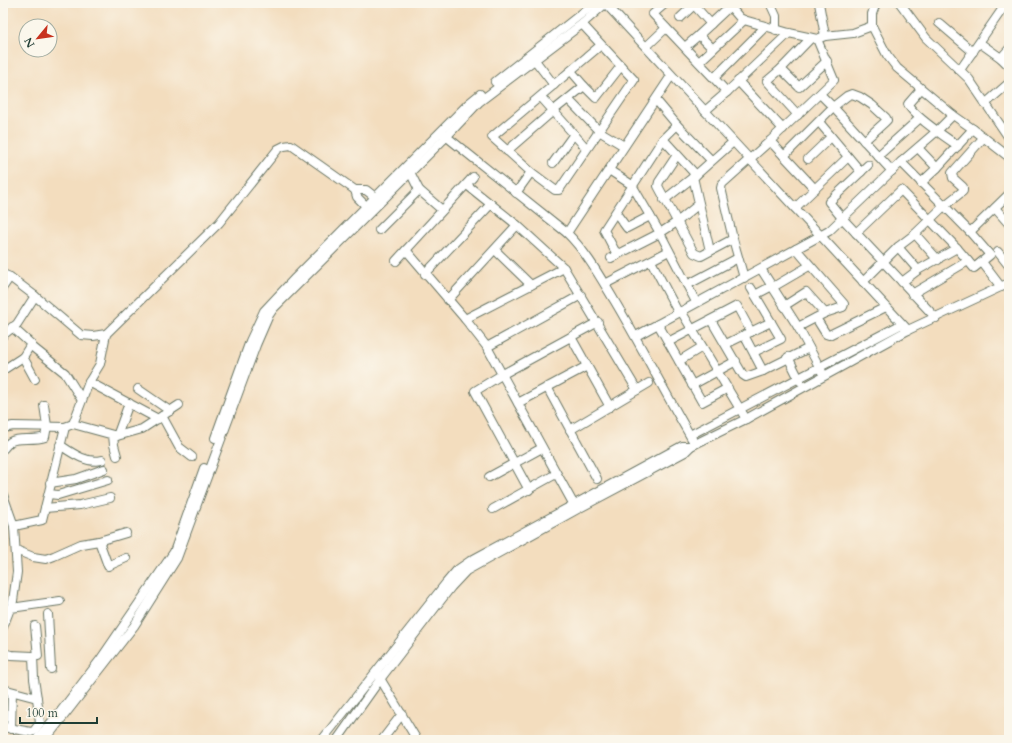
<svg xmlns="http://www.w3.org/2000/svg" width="1012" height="743" viewBox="0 0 1012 743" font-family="Cardo,serif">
<rect width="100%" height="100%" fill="#fbf7ec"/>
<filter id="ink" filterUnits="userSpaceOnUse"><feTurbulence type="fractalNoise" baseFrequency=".025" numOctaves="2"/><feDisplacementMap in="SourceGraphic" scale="8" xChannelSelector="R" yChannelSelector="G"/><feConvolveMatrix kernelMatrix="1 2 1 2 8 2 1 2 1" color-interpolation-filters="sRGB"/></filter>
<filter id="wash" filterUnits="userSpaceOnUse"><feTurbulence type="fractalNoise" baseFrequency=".012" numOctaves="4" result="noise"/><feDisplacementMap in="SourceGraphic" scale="16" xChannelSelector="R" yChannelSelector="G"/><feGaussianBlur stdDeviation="0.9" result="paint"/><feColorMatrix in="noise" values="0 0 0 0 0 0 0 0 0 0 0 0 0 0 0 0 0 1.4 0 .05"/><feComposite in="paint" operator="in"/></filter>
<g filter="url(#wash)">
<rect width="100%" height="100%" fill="#f3ddbe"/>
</g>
<g filter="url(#ink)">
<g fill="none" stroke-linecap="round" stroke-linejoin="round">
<defs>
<g id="minor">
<path d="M605 3 908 330"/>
<path d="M666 3 653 14 727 92"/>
<path d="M727 3 740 18 744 20 789 33 817 39 825 36 853 33 872 26"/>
<path d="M770 3 776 16V30"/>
<path d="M819 3 825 36"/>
<path d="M876 3 872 14V26L887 55 897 68 953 115 973 129 1009 157"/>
<path d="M900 3 926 38 969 79 1009 138"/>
<path d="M694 5 711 24"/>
<path d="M680 18 696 3"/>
<path d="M939 23 973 52"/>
<path d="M582 24 634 80 559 190H555L531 172 492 137 601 45"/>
<path d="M980 43 1001 58 1009 66"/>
<path d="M646 47 666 28"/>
<path d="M685 47 699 35"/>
<path d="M713 49 699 35 730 6"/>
<path d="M1001 58 1009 49"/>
<path d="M534 59 554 85"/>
<path d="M699 62 744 20"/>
<path d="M781 69 799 87 827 61"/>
<path d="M960 70 1001 11 1009 3"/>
<path d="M571 71 584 86 596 98 621 66"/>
<path d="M714 78 765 27"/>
<path d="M738 81 783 129"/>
<path d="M495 82 595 3"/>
<path d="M921 89 908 104C912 115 947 138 958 146"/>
<path d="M820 94 833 107 892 171"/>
<path d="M541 97 586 148"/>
<path d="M568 99 599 131 624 146"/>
<path d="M656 100 677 125 711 160"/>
<path d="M985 104 1009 83"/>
<path d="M705 111 727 92 789 33"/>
<path d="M798 115 767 81 781 69 811 38"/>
<path d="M819 122 861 172"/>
<path d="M442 133 567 233C587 253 600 277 614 300 642 347 667 397 695 444"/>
<path d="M663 139 696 175"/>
<path d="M770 141 815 189"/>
<path d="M918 148 937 168 973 129"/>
<path d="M507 151 553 111 584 86"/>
<path d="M677 155 659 182 658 186 694 253 701 256 733 239"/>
<path d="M784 156 833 107 847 96 852 94 860 97 872 105 886 118 887 120 885 122 864 141"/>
<path d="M878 156 920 118"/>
<path d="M808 159 831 137"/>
<path d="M553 163 574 134"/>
<path d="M868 165 829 202 842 218 936 318"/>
<path d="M609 170 632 185 660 233 696 302"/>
<path d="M410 172 419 190 442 210"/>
<path d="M693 177 710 251"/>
<path d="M921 183 937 168"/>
<path d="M467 185 517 225 564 268 637 390"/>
<path d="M355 190 357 197 370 210"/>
<path d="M516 193 531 172"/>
<path d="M664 200 696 175 733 142"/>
<path d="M795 208 848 157"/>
<path d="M995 208 1009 224"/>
<path d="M616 213 627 228 650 216"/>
<path d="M379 230 419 190"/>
<path d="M970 232 1009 194"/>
<path d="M567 233 671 76"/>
<path d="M856 233 901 190 957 248 974 268 990 255 970 232 901 162"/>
<path d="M915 234 938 260"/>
<path d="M898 247 918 270"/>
<path d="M796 249 844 304 843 307 825 313 798 327"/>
<path d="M406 250 465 319 487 347 574 505"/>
<path d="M495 250 531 285"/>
<path d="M998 252 1009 266"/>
<path d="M619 253 615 251 604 230 663 139 677 125"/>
<path d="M611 258 660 233 677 222 699 204"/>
<path d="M396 261 473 177"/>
<path d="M651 261 678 312"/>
<path d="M982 262 1001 287"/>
<path d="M761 269 798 327 822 372"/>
<path d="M3 274 10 277 35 296 81 335 93 336 106 334"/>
<path d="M425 274 491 204"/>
<path d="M744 278 733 239 721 188 722 184 770 141 834 80 817 39"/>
<path d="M863 282 898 247 915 234 944 206 963 191V187L953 178 952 173 984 137"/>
<path d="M902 282 918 270 957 248"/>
<path d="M605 284 669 251"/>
<path d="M687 285 738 258"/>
<path d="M3 287 10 277"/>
<path d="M773 287 809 266"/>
<path d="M751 288 781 339 754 352"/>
<path d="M912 294 968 261"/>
<path d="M755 295 772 286"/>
<path d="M448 300 517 225"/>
<path d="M784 306 806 292 825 313"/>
<path d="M681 311 746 419"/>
<path d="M816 318 826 334 829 335 886 307"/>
<path d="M465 319 564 268"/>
<path d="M711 320 743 375 746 377 763 371 809 348"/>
<path d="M658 324 702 402 728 388"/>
<path d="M3 335 17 324 35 296"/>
<path d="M744 335 763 371"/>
<path d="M636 336 829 231 901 162 937 131 953 115"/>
<path d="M571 337 610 407"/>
<path d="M668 342 737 306 751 332"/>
<path d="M726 344 771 322"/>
<path d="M30 345 65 373 82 400"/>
<path d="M487 347 581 295"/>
<path d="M23 357 35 379"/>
<path d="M788 357 800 381"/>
<path d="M679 361 702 347"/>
<path d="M3 370 23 357 31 344 12 327"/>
<path d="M89 382 158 419"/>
<path d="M692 385 736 361"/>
<path d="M547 387 597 479"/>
<path d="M138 389 170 411"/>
<path d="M518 403 587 366"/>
<path d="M162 416 179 447 192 457"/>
<path d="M73 424 89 382 100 364 106 334 219 223 278 149 284 146 291 145 355 190H366L380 201"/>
<path d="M3 428 13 426 65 427 73 424 117 436 142 429 179 405"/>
<path d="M570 430 649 383"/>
<path d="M113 435 114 445 117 456"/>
<path d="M690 435 902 324"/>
<path d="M117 436 129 403"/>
<path d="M215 438 250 341 264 311 295 278 469 103 480 94"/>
<path d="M60 445C72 453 87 464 102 460"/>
<path d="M3 449C5 447 7 444 10 442 16 437 34 441 45 437L47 426 44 405"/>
<path d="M489 477 542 448"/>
<path d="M50 483 76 479 104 469"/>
<path d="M529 490 475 391 503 374 598 322"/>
<path d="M49 494 58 495 108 480"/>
<path d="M3 495 14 526 17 572 13 601 3 627"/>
<path d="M45 508 80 505 110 498"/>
<path d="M493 509 556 474"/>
<path d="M14 526 42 520 65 427"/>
<path d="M99 541 108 566 126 558"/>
<path d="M16 550 33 557 46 559 54 556 81 544 99 541 126 533"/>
<path d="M11 608 60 601"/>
<path d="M48 614 51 669"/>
<path d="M35 626 38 656"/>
<path d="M3 653 11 655 33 656 34 679 37 698 3 689"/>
<path d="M378 675 417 740"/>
<path d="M3 727 31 732 34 731 40 723 37 698"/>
<path d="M11 729 12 692"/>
<path d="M36 740 61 711 100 660 174 552 204 468"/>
<path d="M45 740 134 626 177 558 256 345 269 315 273 309 446 137 479 102 582 24 606 3"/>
<path d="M322 740 446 583 457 570 470 561 682 446H691L746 419 908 330 1009 283"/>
<path d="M337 740 381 678 451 587 466 571 576 510 685 452 691 446"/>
<path d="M382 740 402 714"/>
</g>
</defs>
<use href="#minor" stroke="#697564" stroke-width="10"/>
<use href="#minor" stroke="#fff" stroke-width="8"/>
</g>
</g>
<rect width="1012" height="743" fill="none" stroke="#fbf7ec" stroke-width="16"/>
<g transform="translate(38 38) rotate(241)"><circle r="19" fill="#fbf7ec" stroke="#a3ada2"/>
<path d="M0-3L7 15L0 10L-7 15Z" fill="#c8321e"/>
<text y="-6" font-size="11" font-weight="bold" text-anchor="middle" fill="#1f3d34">N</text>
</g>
<path d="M20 717v6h77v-6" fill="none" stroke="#1f3d34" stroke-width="2"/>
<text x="26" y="717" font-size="12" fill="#1f3d34" stroke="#fbf7ec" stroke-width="3" paint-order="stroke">100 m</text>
</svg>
